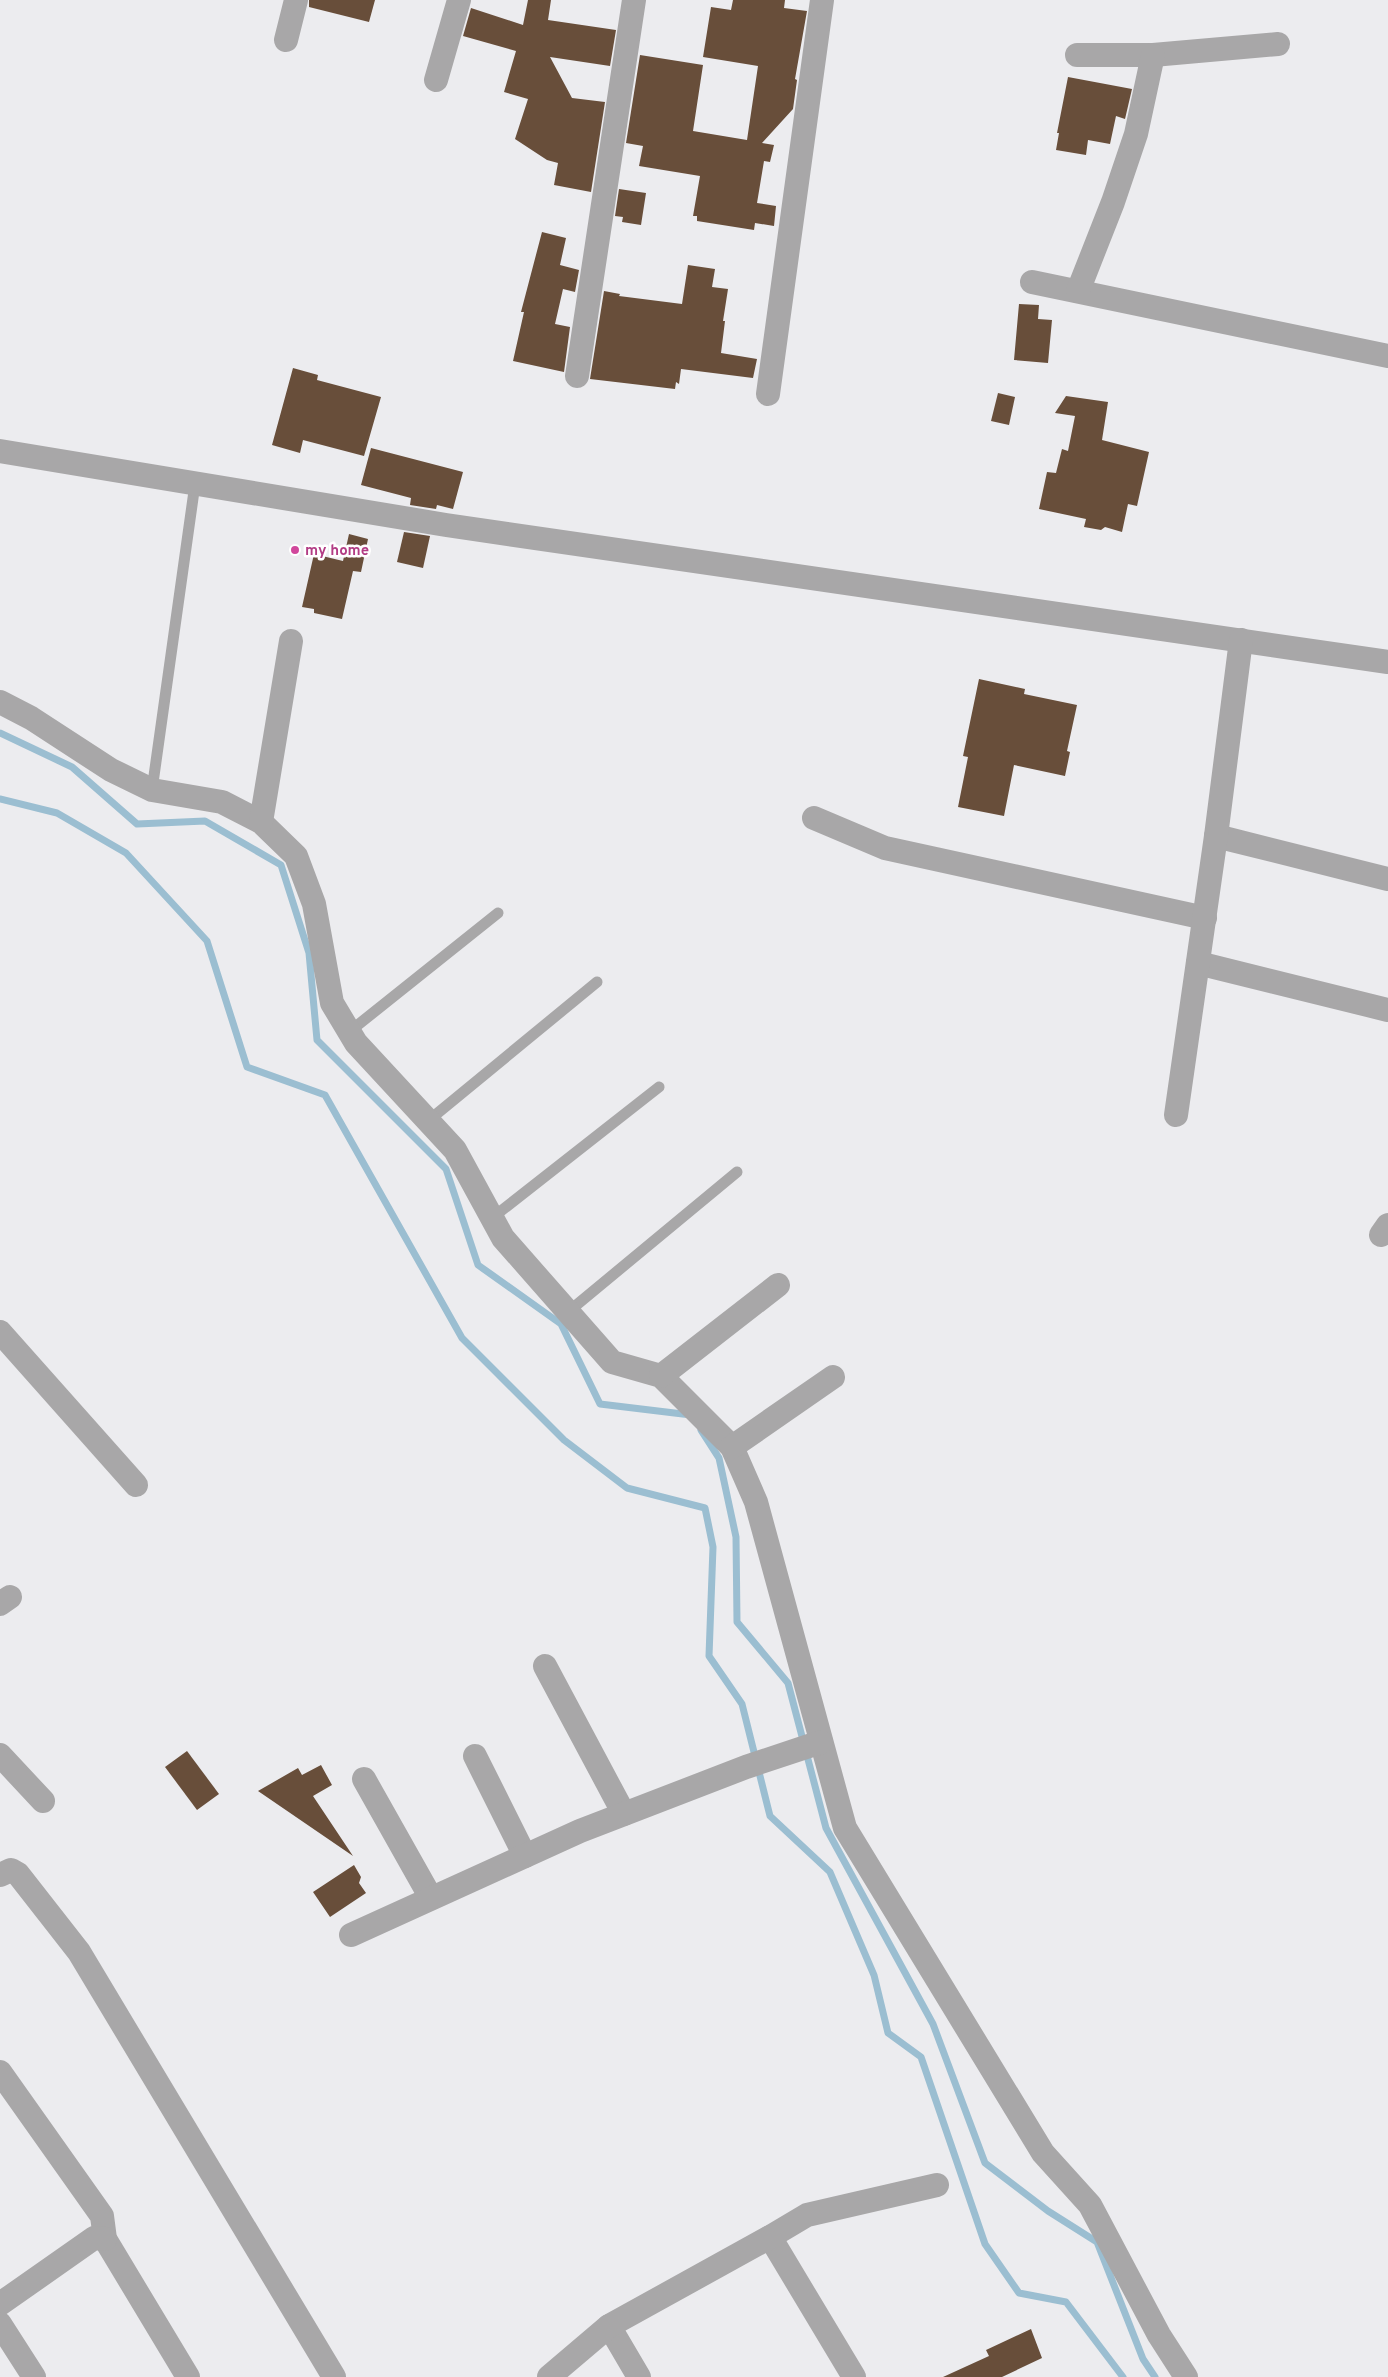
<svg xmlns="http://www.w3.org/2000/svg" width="1388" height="2377" viewBox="0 0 1388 2377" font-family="Overpass,sans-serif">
<rect width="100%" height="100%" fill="#ececef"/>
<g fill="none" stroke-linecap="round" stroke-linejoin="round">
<g stroke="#9bbed1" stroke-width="7">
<path d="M0 733 72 767 137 824 205 821 281 865 309 953 317 1040 446 1169 478 1265 561 1324 600 1404 691 1415"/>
<path d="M0 799 57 813 126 853 207 941 247 1067 325 1095 462 1338 564 1440 627 1488 705 1508 713 1547 709 1656 742 1704 770 1816 830 1872 874 1975 888 2033 921 2057 985 2244 1019 2293 1066 2302 1123 2377"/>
<path d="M701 1430 719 1458 736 1537 737 1622 788 1683 826 1828 933 2024 985 2163 1048 2211 1097 2242 1143 2359 1155 2377"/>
</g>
</g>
<g fill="#684e3a">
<path d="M309 0H375L369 22 309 7Z"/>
<path d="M528 0H551L548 20 616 30 610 66 550 57 572 98 605 102 591 192 554 185 558 163 547 160 515 139 528 99 504 92 516 51 463 36 471 8 523 25Z"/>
<path d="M733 0H785L784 8 807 11 795 79 797 80 793 109 762 143 774 145 770 162 764 161 757 203 776 206 774 226 755 223 754 230 697 221V216H693L700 176 639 166 643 146 626 143 640 55 703 65 693 131 747 140 758 66 703 57 711 7 731 10Z"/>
<path d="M1068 77 1132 89 1125 119 1116 116 1110 144 1088 140 1086 155 1056 150 1059 133H1057Z"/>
<path d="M619 189 646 193 641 225 622 222 623 217 615 216Z"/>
<path d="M542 232 566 238 560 265 579 270 575 292 563 289 555 324 570 327 564 372 513 361 524 312H521Z"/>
<path d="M688 265 715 269 712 287 728 289 723 321H725L721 353 757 359 753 378 681 369 679 384 676 382 675 389 590 379 604 291 620 294 619 296 682 304Z"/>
<path d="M1019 304 1039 305 1038 319 1052 320 1048 363 1014 360Z"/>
<path d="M293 368 318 375 317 380 381 397 364 456 303 440 300 453 272 445Z"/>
<path d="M998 393 1015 397 1009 425 991 421Z"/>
<path d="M1066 396 1108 402 1102 440 1149 452 1137 506 1128 504 1122 532 1105 527 1101 530 1084 527 1086 519 1039 509 1047 472 1056 473 1062 449 1068 451 1075 416 1055 413Z"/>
<path d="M371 448 463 472 453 509 437 505 436 509 410 505 411 498 361 485Z"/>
<path d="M404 532 430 536 423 568 397 562Z"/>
<path d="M349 534 368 539 361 572 353 571 342 619 314 613V609L302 607 314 554 343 561Z"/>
<path d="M979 679 1025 689 1024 694 1077 705 1067 751 1070 752 1065 776 1014 765 1004 816 958 807 968 757 963 756Z"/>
<path d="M187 1751 219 1794 197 1810 165 1767Z"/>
<path d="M321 1765 332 1785 313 1796 353 1856 258 1791 298 1768 302 1775Z"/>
<path d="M354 1865 361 1877 359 1883 366 1893 330 1917 313 1892Z"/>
<path d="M1031 2329 1042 2358 1002 2377H943L989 2356 986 2350Z"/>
</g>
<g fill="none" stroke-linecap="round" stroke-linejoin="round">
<g stroke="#a8a7a8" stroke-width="11">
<path d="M152 790 195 484"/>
<path d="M349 1032 498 913"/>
<path d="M428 1121 597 982"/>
<path d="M492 1218 659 1087"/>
<path d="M568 1312 737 1172"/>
</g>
<g stroke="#a8a7a8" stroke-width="24">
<path d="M286 40 296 0"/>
<path d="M1077 55H1153L1278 44"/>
<path d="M436 80 459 0"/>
<path d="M1032 282 1388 356"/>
<path d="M1078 291 1113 202 1136 134 1153 55"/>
<path d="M577 376 634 0"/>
<path d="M768 394 822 0"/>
<path d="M0 451 446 525 1388 662"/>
<path d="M0 702 31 718 111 770 152 790 222 802 261 822 296 856 314 904 332 1003 356 1043 455 1150 503 1238 612 1362 661 1376 732 1447 756 1502 845 1828 1043 2153 1090 2205 1159 2335 1186 2377"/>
<path d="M814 818 885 848 1205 918"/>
<path d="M261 822 291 641"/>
<path d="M1216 836 1388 879"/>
<path d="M1198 963 1388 1010"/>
<path d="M1176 1115 1216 836 1241 640"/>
<path d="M1381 1235 1388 1225"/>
<path d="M0 1332 136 1485"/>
<path d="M661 1376 778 1285"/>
<path d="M732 1447 833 1377"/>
<path d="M0 1604 10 1597"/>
<path d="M545 1666 624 1814"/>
<path d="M0 1755 43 1801"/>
<path d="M475 1756 525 1856"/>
<path d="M364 1779 431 1898"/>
<path d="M0 1875 11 1870 18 1874 79 1952 334 2377"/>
<path d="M351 1935 580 1831 746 1767 821 1742"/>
<path d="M0 2072 102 2216 105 2239 188 2377"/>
<path d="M770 2237 854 2377"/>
<path d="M0 2304 94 2238 105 2239"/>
<path d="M0 2324 34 2377"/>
<path d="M609 2326 639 2377"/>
<path d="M549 2377 609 2326 770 2237 807 2215 937 2185"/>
</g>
</g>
<circle fill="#d1479c" stroke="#fff" stroke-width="2" cx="295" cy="550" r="5"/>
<g text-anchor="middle" stroke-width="5" stroke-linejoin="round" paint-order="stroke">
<g font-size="15" font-weight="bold" fill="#b23c85" stroke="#fff" text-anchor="start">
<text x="305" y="555">my home</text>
</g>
</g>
</svg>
